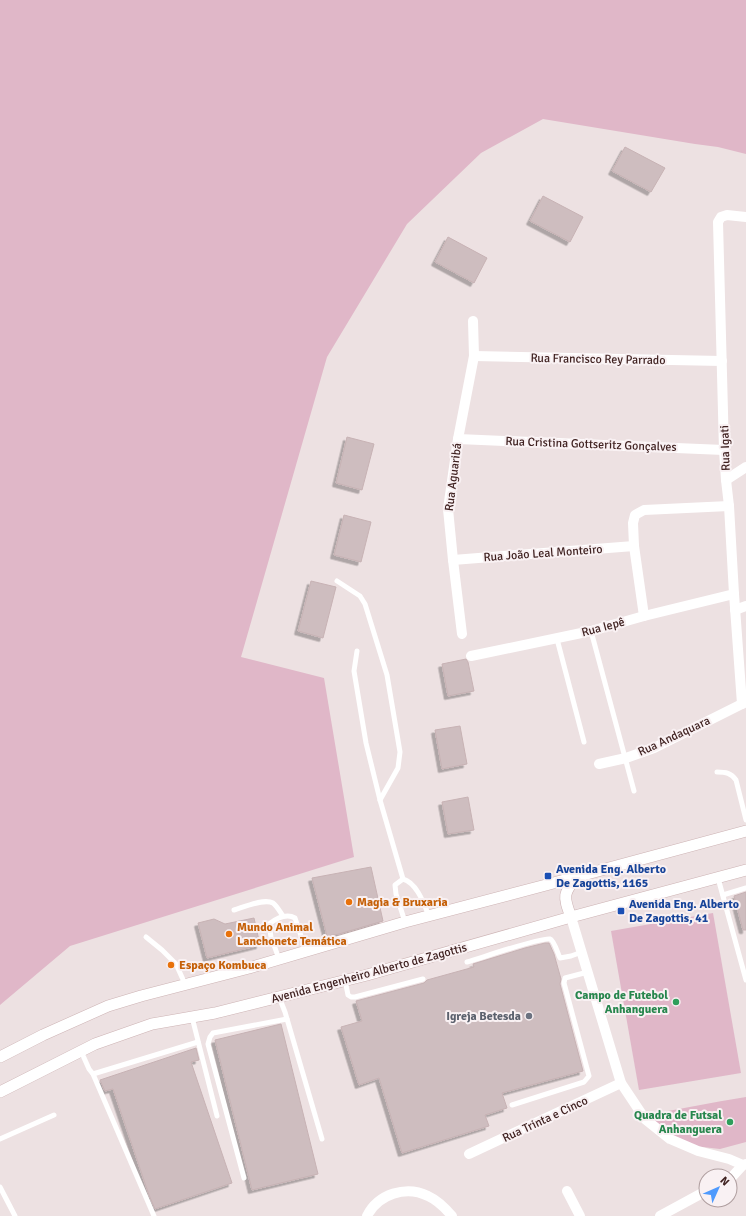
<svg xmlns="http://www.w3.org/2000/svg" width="746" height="1216" viewBox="0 0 746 1216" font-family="Signika,sans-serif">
<defs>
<filter id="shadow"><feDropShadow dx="-3.5" dy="3.5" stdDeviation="0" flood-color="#0004"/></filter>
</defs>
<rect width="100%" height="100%" fill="#ede1e2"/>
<g fill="#e0b7c8">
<path d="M0 0H746V154L718 147 695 144 543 119 481 153 407 224 327 357 241 657 324 678 354 857 70 946 0 1005Z"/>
<path d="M713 913 741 1073 639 1090 611 931Z"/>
<path d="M746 1097V1142L720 1149 694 1146 679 1140 644 1115C678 1110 712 1102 746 1097Z"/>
</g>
<g fill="#cebdbf" stroke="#c7b2b4" filter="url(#shadow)">
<path d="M625 147 665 168 651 192 612 171Z"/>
<path d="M543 196 583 217 570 242 530 221Z"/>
<path d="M448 237 487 258 474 283 435 262Z"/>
<path d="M347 437 374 444 362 490 336 483Z"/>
<path d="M344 515 371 522 361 562 334 555Z"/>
<path d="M311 581 336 587 323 638 298 631Z"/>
<path d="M466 659 468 662 474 691 448 696 442 664Z"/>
<path d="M460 726 467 764 442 769 435 730Z"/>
<path d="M468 797 474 830 448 834 442 802Z"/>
<path d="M371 867 383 921 339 934 327 936 312 878Z"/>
<path d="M746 892V930H743L734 896Z"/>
<path d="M254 918 260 945 207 958 198 923 214 919 225 924Z"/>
<path d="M545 943H549L554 954 561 979 560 984 583 1071 502 1093 507 1108 485 1115 489 1126 402 1153 379 1078 359 1085 341 1027 362 1021 356 1001 424 983 427 980 474 967 473 964 525 948Z"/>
<path d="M281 1024 318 1174 252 1190 215 1040Z"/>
<path d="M196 1048 199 1060 191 1062 232 1183 155 1209 149 1195 113 1089 105 1091 100 1080Z"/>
</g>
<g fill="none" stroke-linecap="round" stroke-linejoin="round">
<defs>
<g id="secondary">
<path d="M571 917C563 896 563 893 577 877"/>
<path d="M0 1057 43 1035 108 1006 141 996 249 968 405 922 546 885 746 831"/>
<path d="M0 1092 95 1044 152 1024 215 1013 367 975 571 917 746 870"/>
</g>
</defs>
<use href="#secondary" stroke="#cdb3b4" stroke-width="12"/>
<g stroke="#fff" stroke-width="5">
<path d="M337 581 360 596 365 604 387 675 400 752 398 768 380 800"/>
<path d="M591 631 634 791"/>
<path d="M557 639 584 742"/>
<path d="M357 651 354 671 366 743 380 800 403 879C417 883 424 904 429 916"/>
<path d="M717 772C726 772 731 773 736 780L746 820"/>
<path d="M718 878 746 980"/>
<path d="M403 879 395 885 396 894 405 922"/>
<path d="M723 895 746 888"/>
<path d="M234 910C244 907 264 898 273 903 277 906 280 912 283 916"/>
<path d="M146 937 162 950 176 964 185 984"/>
<path d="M279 959 271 937 269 924C277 918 286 913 295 918L306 951"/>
<path d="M467 962C481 958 541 937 550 939 554 940 558 954 560 958L571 956 582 952"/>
<path d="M345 980 348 995 351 997H355L423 979"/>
<path d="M279 997 285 1012 322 1139"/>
<path d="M192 1017 217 1116"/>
<path d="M81 1051 89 1069 93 1074 154 1216"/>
<path d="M93 1074 198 1042"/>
<path d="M512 1105 584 1082 589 1076 564 983 565 978 588 972"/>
<path d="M0 1139 54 1115"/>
<path d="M244 1178 208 1044 210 1037 213 1033 287 1019"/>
<path d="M0 1187 15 1216"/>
</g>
<g stroke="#fff" stroke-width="10">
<path d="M474 356 722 361"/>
<path d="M458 439 724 450"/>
<path d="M726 480 746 467"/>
<path d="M453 560 634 546"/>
<path d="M735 610 746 606"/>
<path d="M644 616 634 546 633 523 635 515 644 510 729 506"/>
<path d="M462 634 453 560 448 509 458 439 474 356 473 321"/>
<path d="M471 656 591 631 644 616 734 594"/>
<path d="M742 704 734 594 729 506 726 480 724 450 718 222 721 217 727 215 746 217"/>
<path d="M599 764 626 758 654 748 746 702"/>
<path d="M571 917 621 1083 645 1119 670 1139 698 1151 729 1159 743 1165 746 1164"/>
<path d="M469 1154 621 1083"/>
<path d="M730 1179 743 1165"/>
<path d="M567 1191 580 1216"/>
<path d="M367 1216C378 1194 406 1185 428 1196 437 1200 446 1209 452 1216"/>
<path d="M660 1216 706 1191"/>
</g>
<use href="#secondary" stroke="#fff" stroke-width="11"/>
</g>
<g fill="#1a4fb4" stroke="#f9f1f3" stroke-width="1.5">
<rect x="544" y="872" width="8" height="8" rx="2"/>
<rect x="617" y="907" width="8" height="8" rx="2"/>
</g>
<g fill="#e8710a" stroke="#f9f1f3" stroke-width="1.5">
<circle cx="349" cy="902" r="4"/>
<circle cx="229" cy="934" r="4"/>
<circle cx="171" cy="965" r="4"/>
</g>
<g fill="#2e9e5b" stroke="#f9f1f3" stroke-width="1.5">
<circle cx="676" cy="1002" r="4"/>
<circle cx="730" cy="1122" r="4"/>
</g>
<circle fill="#6b7280" stroke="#f9f1f3" stroke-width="1.5" cx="529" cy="1016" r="4"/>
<g text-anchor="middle" stroke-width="4" stroke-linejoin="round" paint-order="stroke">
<g font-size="12" fill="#3f2120" stroke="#f9f1f3">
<text transform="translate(598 359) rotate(1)" y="4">Rua Francisco Rey Parrado</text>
<text transform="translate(591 444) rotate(2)" y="4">Rua Cristina Gottseritz Gonçalves</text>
<text transform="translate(725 448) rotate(-92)" y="4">Rua Igati</text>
<text transform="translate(453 477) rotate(-83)" y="4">Rua Aguaribá</text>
<text transform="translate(543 553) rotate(-4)" y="4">Rua João Leal Monteiro</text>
<text transform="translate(603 627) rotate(-15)" y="4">Rua Iepê</text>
<text transform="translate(674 736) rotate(-25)" y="4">Rua Andaquara</text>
<text transform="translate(369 973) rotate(-15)" y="4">Avenida Engenheiro Alberto de Zagottis</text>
<text transform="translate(545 1119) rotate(-25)" y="4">Rua Trinta e Cinco</text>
</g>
<g font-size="12" font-weight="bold" fill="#164399" stroke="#f9f1f3" text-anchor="start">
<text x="556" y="873">Avenida Eng. Alberto<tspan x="556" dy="14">De Zagottis, 1165</tspan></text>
<text x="629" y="908">Avenida Eng. Alberto<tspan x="629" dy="14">De Zagottis, 41</tspan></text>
</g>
<g font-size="12" font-weight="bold" fill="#c56008" stroke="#f9f1f3" text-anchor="start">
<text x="357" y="906">Magia &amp; Bruxaria</text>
<text x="237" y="931">Mundo Animal<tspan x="237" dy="14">Lanchonete Temática</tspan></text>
<text x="179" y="969">Espaço Kombuca</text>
</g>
<g font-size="12" font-weight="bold" fill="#27864d" stroke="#f9f1f3" text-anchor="end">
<text x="668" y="999">Campo de Futebol<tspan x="668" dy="14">Anhanguera</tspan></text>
<text x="722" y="1119">Quadra de Futsal<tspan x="722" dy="14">Anhanguera</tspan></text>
</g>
<g font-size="12" font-weight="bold" fill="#5b616d" stroke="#f9f1f3" text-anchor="end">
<text x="521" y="1020">Igreja Betesda</text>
</g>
</g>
<g transform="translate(718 1188) rotate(45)"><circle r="19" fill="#f9f1f3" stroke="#af9e9f"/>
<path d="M0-3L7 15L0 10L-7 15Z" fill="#4e9afd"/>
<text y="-6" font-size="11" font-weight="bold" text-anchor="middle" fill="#3f2120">N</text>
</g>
</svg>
